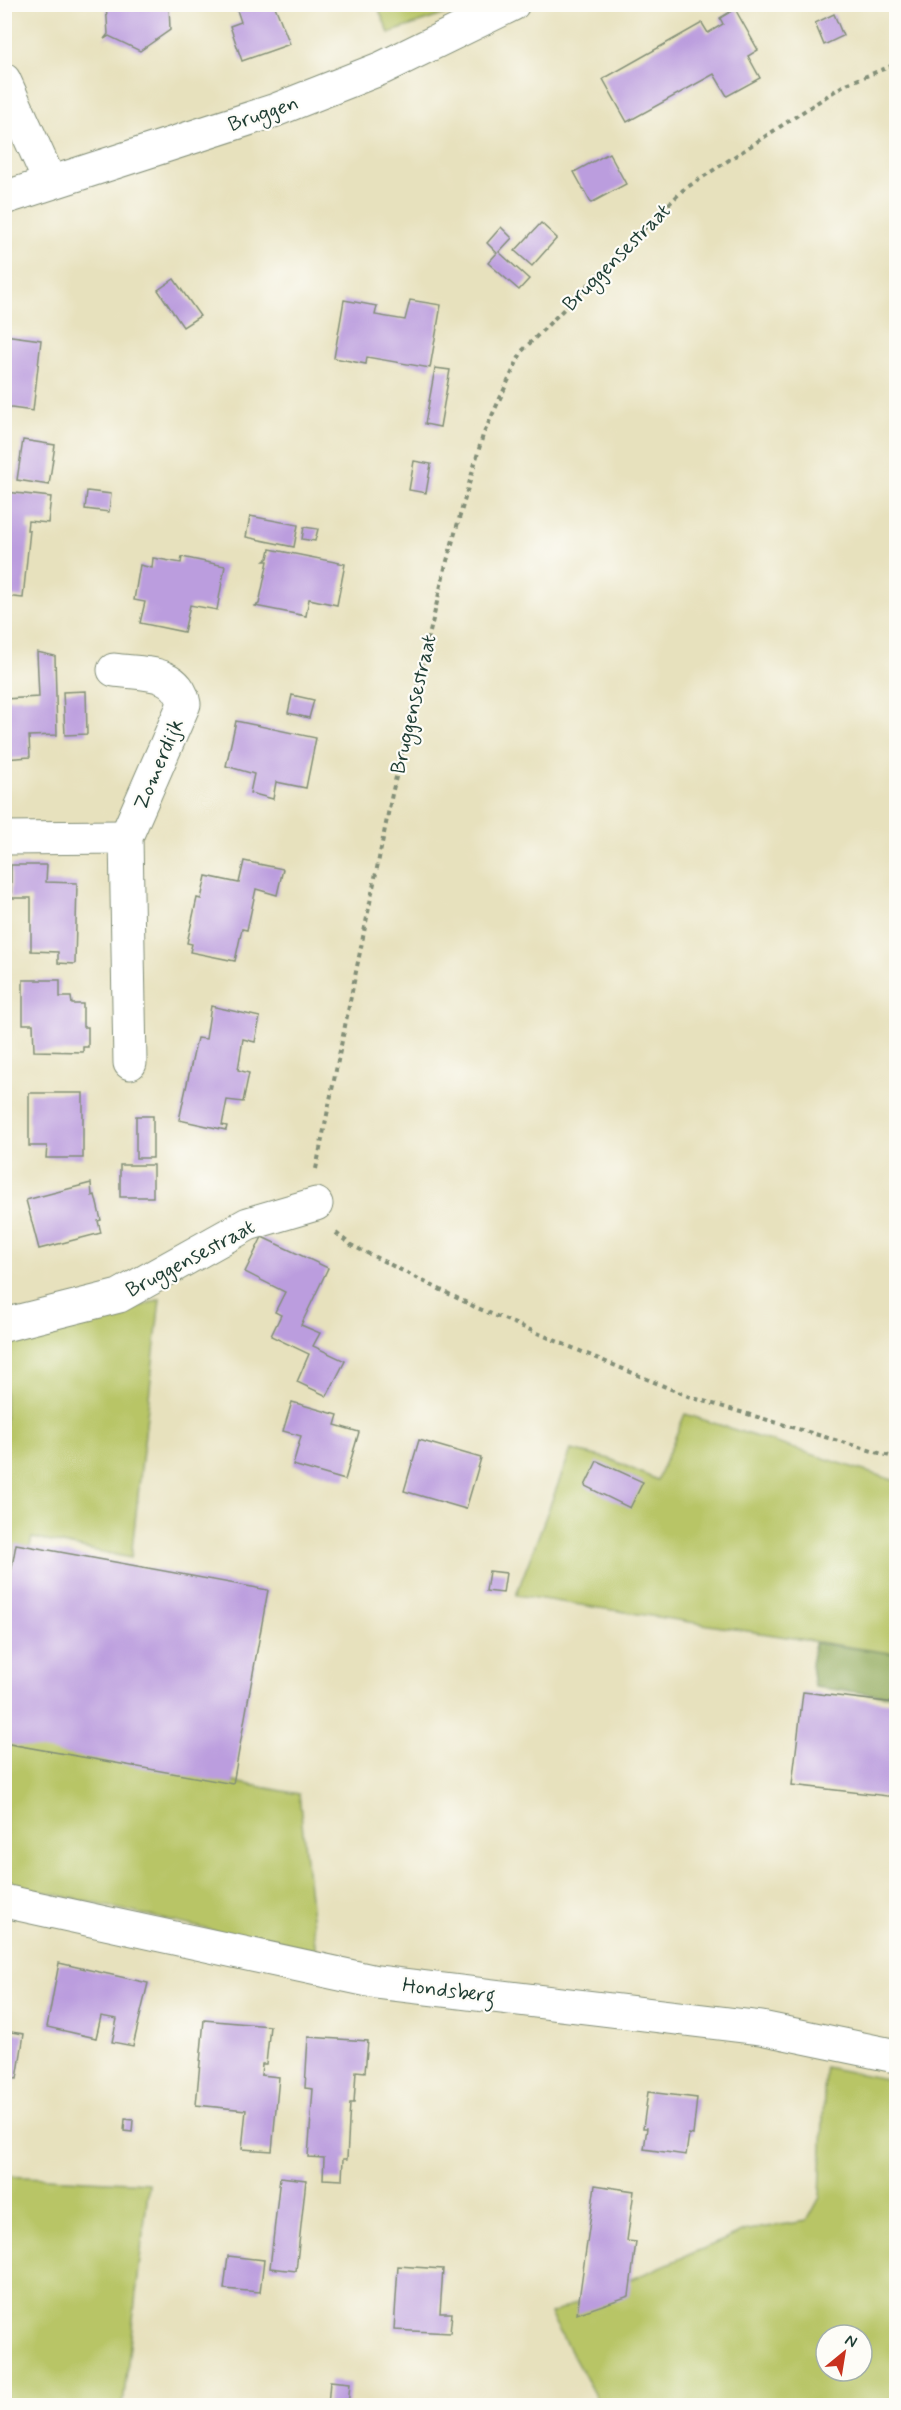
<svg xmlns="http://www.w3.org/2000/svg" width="901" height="2410" viewBox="0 0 901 2410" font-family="Mynerve,sans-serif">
<rect width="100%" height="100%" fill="#fdfcf7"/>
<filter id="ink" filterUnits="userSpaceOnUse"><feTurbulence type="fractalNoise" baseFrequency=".0167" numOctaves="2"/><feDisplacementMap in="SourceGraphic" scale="12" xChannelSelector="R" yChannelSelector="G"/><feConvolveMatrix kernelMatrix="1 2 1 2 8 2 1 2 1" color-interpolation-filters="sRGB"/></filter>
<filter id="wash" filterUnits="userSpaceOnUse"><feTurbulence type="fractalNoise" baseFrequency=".008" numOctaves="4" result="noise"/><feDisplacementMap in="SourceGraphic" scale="24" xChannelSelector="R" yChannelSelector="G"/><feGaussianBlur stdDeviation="1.35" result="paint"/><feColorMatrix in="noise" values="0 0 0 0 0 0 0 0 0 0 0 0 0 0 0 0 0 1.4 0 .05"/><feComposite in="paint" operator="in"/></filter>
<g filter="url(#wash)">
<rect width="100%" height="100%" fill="#e7e1bd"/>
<g fill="#b8c566" stroke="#6c814d" stroke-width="1.5" fill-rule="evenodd">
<path d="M377 5H472L389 33Z"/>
<path d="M160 1299 131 1558 32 1538 5 1658V1346L120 1314Z"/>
<path d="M685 1414 896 1481V1654L516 1595 571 1450 610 1459 657 1480Z"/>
<path d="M5 1739 299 1794 316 1954 5 1883Z"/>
<path d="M825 2067 896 2081V2405H600L550 2314 747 2230 807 2221 820 2197ZM826 2335H862V2371H826Z"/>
<path d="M4 2176 149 2183 123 2405H5Z"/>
</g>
<path fill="#92aa5b" stroke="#587448" stroke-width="1.5" d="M815 1643 896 1654V1697L814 1687 811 1664Z"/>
<g id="blocks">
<g fill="#bb9dde">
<path d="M106 4H169L170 30 140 51 109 36 104 39 108 34Z"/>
<path d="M235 4H274L290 44 242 61 230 26 241 22Z"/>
<path d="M735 9 758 50 748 56 760 78 727 96 714 74 627 122 603 79 702 23 708 33 723 24 720 18Z"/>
<path d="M834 14 843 36 824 45 815 23Z"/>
<path d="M609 153 626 184 591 203 574 172Z"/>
<path d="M541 223 557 238 532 266 515 251Z"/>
<path d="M501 227 512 238 499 252 529 279 519 290 488 263 497 253 487 243Z"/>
<path d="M174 279 200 316 183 327 158 290Z"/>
<path d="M344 300 377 306 375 315 405 320 410 300 441 305 430 368 367 357 366 364 334 358Z"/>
<path d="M4 335 41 340 33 411 4 407Z"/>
<path d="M435 368 450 370 440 427 425 424Z"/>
<path d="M23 440 55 445 49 485 17 480Z"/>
<path d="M414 461 431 464 426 493 409 490Z"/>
<path d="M87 491 111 494 109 512 85 509Z"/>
<path d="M6 492 51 497 48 523 28 521 27 530H30L23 598 4 596Z"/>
<path d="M250 516 298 525 294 547 246 537Z"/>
<path d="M304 527 318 529 315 541 302 539Z"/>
<path d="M270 549 345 564 337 605 309 599 306 616 255 606 259 604 268 561H264L268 558Z"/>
<path d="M182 557 225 566 217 610 190 605 184 632 140 623 145 602 134 600 140 565 152 568 153 558 181 563Z"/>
<path d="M37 652 55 656 57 735 29 736 30 757 4 759V699L39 697Z"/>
<path d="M86 691 87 734 65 735 63 692Z"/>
<path d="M292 695 314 700 309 718 288 713Z"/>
<path d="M236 721 316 738 306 788 276 782 273 799 250 793 254 774 226 766Z"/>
<path d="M244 861 283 869 277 895 256 889 247 930 242 929 235 961 190 952 192 944 187 943 197 898 201 899 206 876 239 883Z"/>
<path d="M11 865H47L46 882 77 883 75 964 58 963V952L31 951V898H11Z"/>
<path d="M23 980H60V997H71L72 1004H83V1027H88V1047H83V1052L34 1051 33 1024H23Z"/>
<path d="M211 1006 260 1017 255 1042 243 1039 238 1070 249 1073 243 1102 227 1100 222 1125 227 1126 226 1130 179 1120 197 1038 206 1039Z"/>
<path d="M29 1093H83V1158H46L47 1146H29Z"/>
<rect x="136" y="1116" width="17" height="42"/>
<rect x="120" y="1165" width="33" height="32"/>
<path d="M91 1183 92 1196 95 1195 101 1220 98 1221 101 1233 39 1249 26 1200Z"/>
<path d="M262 1237 328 1268 301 1325 320 1333 313 1346 345 1361 327 1396 297 1382 309 1354 271 1336 281 1315 275 1312 285 1292 245 1272Z"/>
<path d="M292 1402 338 1415 335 1425 359 1432 345 1480 293 1465 301 1436 283 1431Z"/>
<path d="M419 1440 481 1458 466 1509 404 1491Z"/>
<path d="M597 1461 643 1482 630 1508 585 1486Z"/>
<path d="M16 1544 268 1590 233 1784 4 1743V1611Z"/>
<path d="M489 1571 506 1573 503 1593 486 1591Z"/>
<path d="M803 1692 896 1703V1797L792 1785Z"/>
<path d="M59 1963 148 1983 133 2046 112 2042 117 2019 101 2016 96 2038 47 2027Z"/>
<path d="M204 2020 270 2026 266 2064H262L261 2075 279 2077 272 2151 242 2149 246 2110 196 2105Z"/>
<path d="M4 2031 24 2034 17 2079 4 2077Z"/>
<path d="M308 2037 368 2041 365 2072 356 2071 354 2103H350L347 2159H343L342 2180 323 2179 324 2158 308 2157 313 2089 305 2088Z"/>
<path d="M648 2092 697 2098 693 2135 689 2134 686 2155 644 2149 647 2128H643Z"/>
<path d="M125 2119 133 2120 132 2132 124 2131Z"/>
<path d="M280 2177 306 2180 296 2271 270 2268Z"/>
<path d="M595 2185 634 2191 627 2241 636 2242 629 2296 577 2314Z"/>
<path d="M228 2256 264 2260 260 2292 224 2289Z"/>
<path d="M398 2266 443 2269 440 2313H452L450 2333 394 2330Z"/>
<path d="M330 2381 350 2383 348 2406H328Z"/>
</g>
</g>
</g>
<g filter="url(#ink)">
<use href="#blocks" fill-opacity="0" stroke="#838f78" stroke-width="1.5"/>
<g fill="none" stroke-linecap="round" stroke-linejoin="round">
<defs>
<g id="minor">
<path d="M4 80 50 182"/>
<path d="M4 198 273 111 382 68 513 4"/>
<path d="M114 670C143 674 178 670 184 704L126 837 130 1063"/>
<path d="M4 838 126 837"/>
<path d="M4 1325 119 1296 248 1224 316 1204"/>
<path d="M4 1901 377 1982 761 2028 896 2056"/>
</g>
</defs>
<use href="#minor" stroke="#838f78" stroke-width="35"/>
<g stroke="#838f78" stroke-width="4" stroke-dasharray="4.5 4.5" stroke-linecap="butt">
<path d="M316 1169 392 794 445 568 483 435 522 351 683 190 844 85 896 64"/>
<path d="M336 1233 351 1245 475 1307 690 1397 896 1458"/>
</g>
<use href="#minor" stroke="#fff" stroke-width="33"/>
</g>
</g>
<g text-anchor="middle" stroke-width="4.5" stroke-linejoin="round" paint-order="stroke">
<g font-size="21" fill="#1f3d34" stroke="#fdfcf7">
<text transform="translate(263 113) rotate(-19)" y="7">Bruggen</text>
<text transform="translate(616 257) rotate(-45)" y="7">Bruggensestraat</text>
<text transform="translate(413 704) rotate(-77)" y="7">Bruggensestraat</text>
<text transform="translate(158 764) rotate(-67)" y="7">Zomerdijk</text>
<text transform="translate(190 1258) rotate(-28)" y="7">Bruggensestraat</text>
<text transform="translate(449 1990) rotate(7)" y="7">Hondsberg</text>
</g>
</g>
<rect width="901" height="2410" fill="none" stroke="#fdfcf7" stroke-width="24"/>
<g transform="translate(844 2353) rotate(30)"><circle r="28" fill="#fdfcf7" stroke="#a4b0a9" stroke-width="1.5"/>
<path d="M0-4.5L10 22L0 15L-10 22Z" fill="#c8321e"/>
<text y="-9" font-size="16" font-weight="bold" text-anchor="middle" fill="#1f3d34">N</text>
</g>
</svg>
